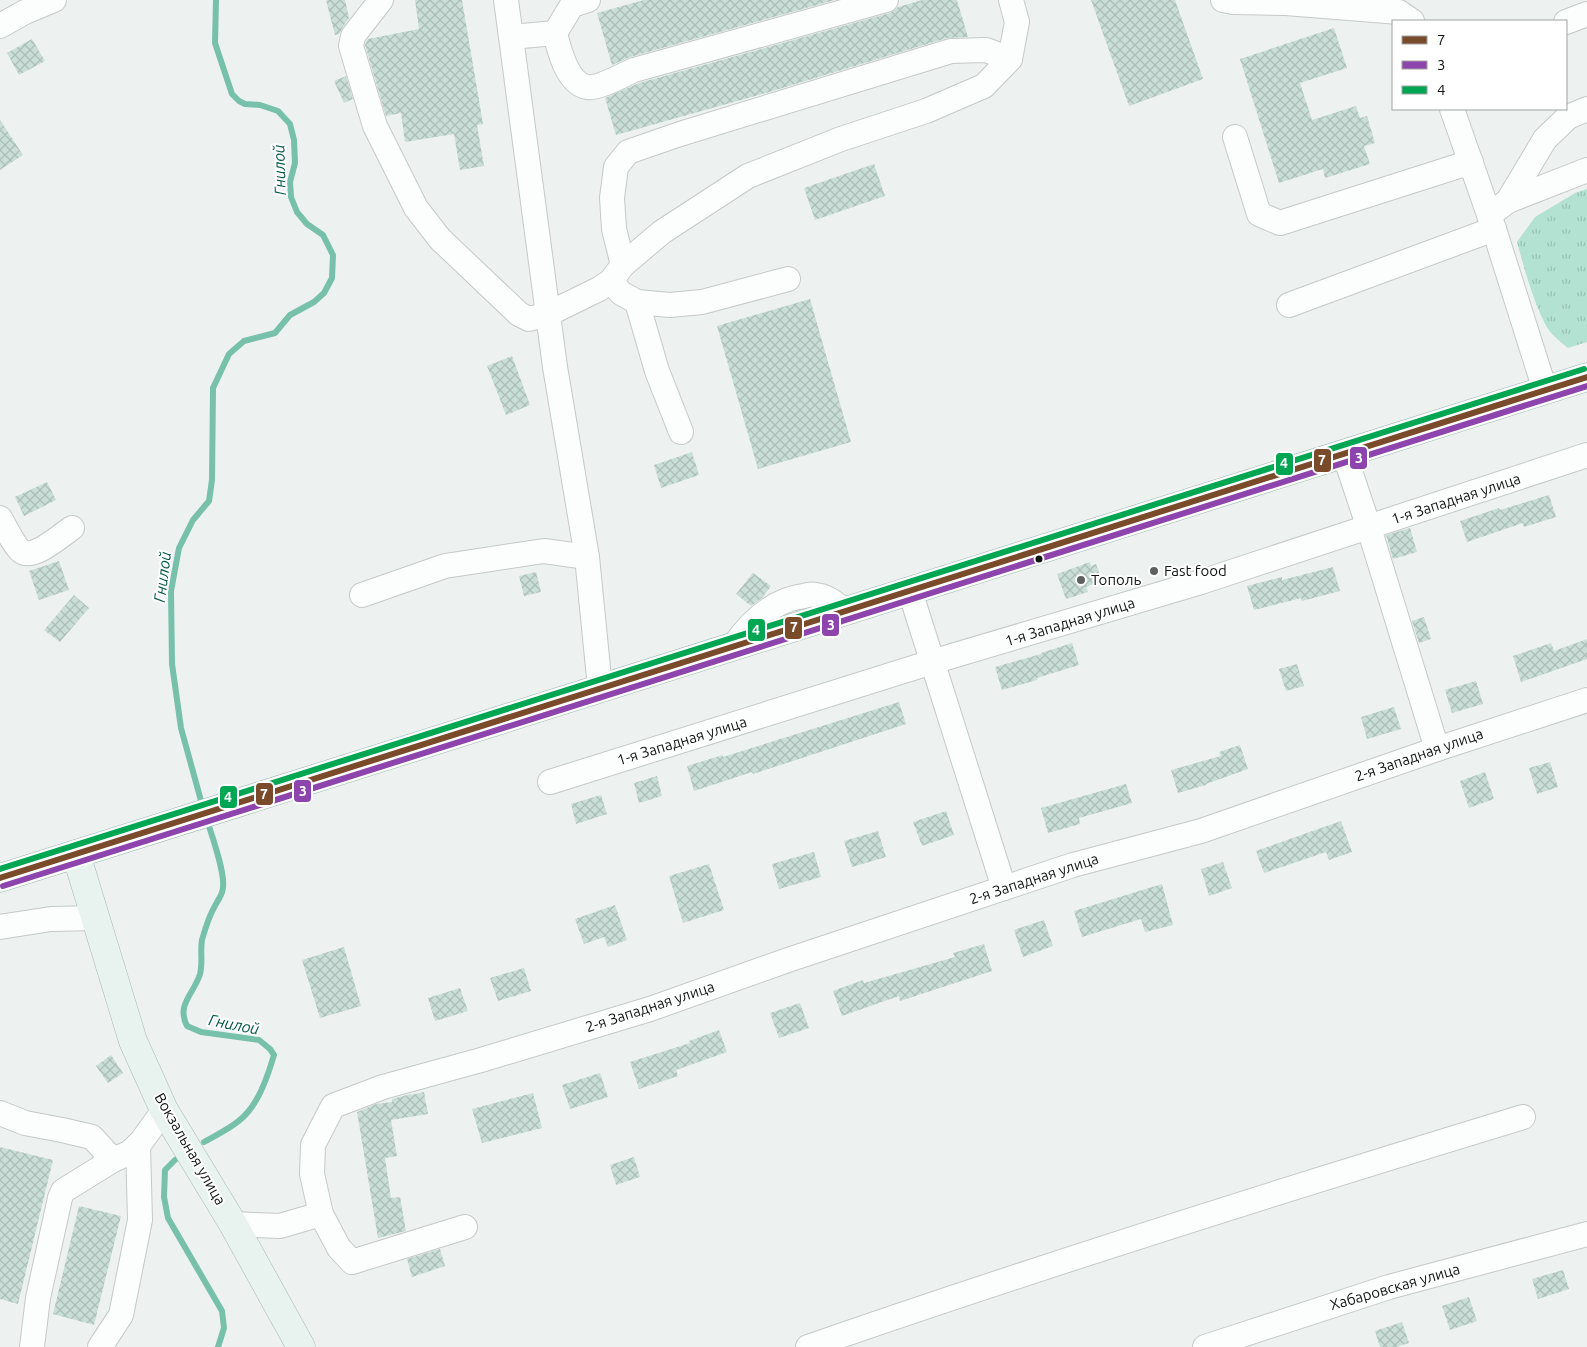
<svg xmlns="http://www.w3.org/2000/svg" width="1587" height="1347" viewBox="0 0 1587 1347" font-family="Ubuntu,sans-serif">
<defs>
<pattern id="grass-tufts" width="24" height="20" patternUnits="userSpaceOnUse" patternTransform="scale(1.25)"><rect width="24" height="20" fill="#b3e2d2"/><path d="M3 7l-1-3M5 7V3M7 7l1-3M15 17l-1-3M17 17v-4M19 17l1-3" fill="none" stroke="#99c1b3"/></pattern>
<pattern id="building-cross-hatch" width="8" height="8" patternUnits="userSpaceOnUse" patternTransform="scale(1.25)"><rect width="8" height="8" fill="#c9ded7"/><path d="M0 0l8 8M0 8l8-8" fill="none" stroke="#acbeb8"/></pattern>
</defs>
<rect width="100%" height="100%" fill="#edf2f0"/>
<path fill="url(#grass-tufts)" d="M1587 189V342L1568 348C1563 344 1558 340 1553 335 1538 320 1523 264 1517 242L1535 217 1575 193Z"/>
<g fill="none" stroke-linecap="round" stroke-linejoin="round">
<g stroke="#77c0aa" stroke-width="6">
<path d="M203 808 181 728 172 664 171 591 179 548 193 520 209 501 212 480 213 388 229 354 244 341 275 333 290 315 314 302 324 293 332 278 333 255 323 235 307 224 297 212 291 197 290 182 295 163 294 140 290 124 278 111 260 105 245 104 239 101 232 94 215 43 216 0"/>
<path d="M204 1142C220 1133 240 1124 251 1108 262 1094 269 1072 274 1055L270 1049 259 1040 201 1032 187 1026C176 1004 194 994 200 974 203 963 200 951 202 940 205 929 210 914 216 904 219 898 223 894 223 887 225 872 212 836 207 820"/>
<path d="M175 1160 165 1170 164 1197 168 1218 222 1311 224 1328 218 1347"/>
</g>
</g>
<g fill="url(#building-cross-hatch)">
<path d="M326 0H345L349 18 342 28 339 34 335 35Z"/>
<path d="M415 0H462L483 124 477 125 484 166 460 170 454 134 405 142 401 113 386 116 365 45 366 42 368 39 419 29Z"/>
<path d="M644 0H835L630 57 612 65 597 13Z"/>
<path d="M922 0H957L968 37 947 38 766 93 616 135 605 98 639 83 890 13 895 10 898 7Z"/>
<path d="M1091 0H1175L1203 79 1129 106Z"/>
<path d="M1334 28 1347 68 1300 83 1312 120 1356 106 1360 118 1367 116 1375 143 1364 146 1370 164 1325 178 1323 169 1279 183 1240 59Z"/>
<path d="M32 39 45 61 19 75 7 53Z"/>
<path d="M346 76 353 99 344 103 334 81Z"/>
<path d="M0 120 23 155 0 170Z"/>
<path d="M874 164 885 196 815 220 804 188Z"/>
<path d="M810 299 851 442 758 469 717 326Z"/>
<path d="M512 356 530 405 506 415 487 366Z"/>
<path d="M692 452 699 475 661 488 654 465Z"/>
<path d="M47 482 56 500 24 516 15 497Z"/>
<path d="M1549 495 1556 517 1524 527 1523 523 1467 542 1460 521 1499 508 1500 510Z"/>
<path d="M1410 528 1417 552 1393 559 1386 535Z"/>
<path d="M59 561 69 590 39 600 29 571Z"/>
<path d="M1090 562 1091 566 1096 564 1102 581 1086 587 1088 592 1066 599 1057 574Z"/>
<path d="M1333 567 1340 591 1302 601 1301 598 1254 610 1247 586 1282 577V580Z"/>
<path d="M536 572 541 592 524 596 519 576Z"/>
<path d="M753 573 771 586 762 598 751 606 736 594Z"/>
<path d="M74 595 89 608 60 642 44 630Z"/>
<path d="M1424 617 1431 639 1419 643 1412 621Z"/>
<path d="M1587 639V659L1521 682 1513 656 1551 643 1554 651Z"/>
<path d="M1072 643 1079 665 1037 678V680L1002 690 995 667 1041 654V653Z"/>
<path d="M1297 664 1304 686 1286 691 1279 669Z"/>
<path d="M1476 681 1483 704 1452 713 1445 690Z"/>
<path d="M899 702 906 724 753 774 752 772 694 791 687 766 723 755V757Z"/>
<path d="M1394 707 1401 729 1367 739 1361 717Z"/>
<path d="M1240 745 1248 769 1206 784V785L1178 793 1171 770 1221 756 1219 752Z"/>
<path d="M1550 762 1558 787 1537 794 1529 768Z"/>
<path d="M1485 772 1494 799 1469 808 1460 781Z"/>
<path d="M657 776 662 796 639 803 634 783Z"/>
<path d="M1126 784 1132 803 1079 818 1080 824 1048 833 1041 808Z"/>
<path d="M601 795 607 814 576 824 571 804Z"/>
<path d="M946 811 954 835 922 846 913 822Z"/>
<path d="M1341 821 1352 852 1329 860 1326 852 1264 873 1256 851Z"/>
<path d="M878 831 886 857 852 867 844 841Z"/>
<path d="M814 852 821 877 779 889 772 864Z"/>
<path d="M1223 862 1232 888 1209 896 1201 869Z"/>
<path d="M709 864 724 910 683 923 669 876Z"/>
<path d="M1162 884 1173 925 1145 932 1141 919 1082 937 1074 911Z"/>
<path d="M615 905 627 940 608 947 604 937 584 944 575 919Z"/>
<path d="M1044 920 1053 946 1023 957 1014 930Z"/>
<path d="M984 944 992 971 900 1001 899 996 842 1016 833 991 863 980 864 983 955 957 953 953Z"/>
<path d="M344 947 361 1006 320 1018 302 960Z"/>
<path d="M524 968 531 991 498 1001 490 978Z"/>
<path d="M460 988 468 1011 435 1021 428 998Z"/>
<path d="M800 1003 809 1028 779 1038 770 1013Z"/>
<path d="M719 1030 727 1052 676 1070 678 1076 639 1089 630 1062 690 1043 689 1041Z"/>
<path d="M111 1055 123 1073 108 1083 96 1066Z"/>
<path d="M600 1073 608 1097 570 1109 562 1085Z"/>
<path d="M424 1092 428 1114 391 1120 397 1156 385 1158 391 1198 400 1197 406 1231 378 1238 357 1112 376 1104 392 1102V1099L411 1094V1095Z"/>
<path d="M533 1093 542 1128 482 1143 472 1109Z"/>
<path d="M0 1147 53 1160 18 1304 0 1299Z"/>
<path d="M634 1157 640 1177 616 1185 610 1165Z"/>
<path d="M79 1206 121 1216 94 1325 53 1314Z"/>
<path d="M440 1249 445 1266 412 1277 407 1259Z"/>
<path d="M1563 1270 1569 1289 1538 1299 1532 1279Z"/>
<path d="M1469 1297 1477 1321 1450 1330 1442 1306Z"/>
<path d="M1402 1322 1409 1343 1396 1347H1380L1375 1331Z"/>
</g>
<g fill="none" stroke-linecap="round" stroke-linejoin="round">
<defs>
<g id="minor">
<path d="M381 0 353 36 351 46 375 126 416 208 440 239 519 314 529 319 548 314 599 289 611 281 623 265 614 229 612 198 616 167 628 152 680 134 951 51 986 50 1010 59"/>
<path d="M506 0 555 367 587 557 600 688"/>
<path d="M1223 0 1233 2 1286 3 1399 12 1412 21"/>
<path d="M1566 22 1587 14"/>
<path d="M0 26 25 12 54 0"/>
<path d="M555 33C559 50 567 83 587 87 598 89 623 75 634 70L886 0"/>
<path d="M511 37 555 33 572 5 588 0"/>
<path d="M1452 109 1494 229 1545 390"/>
<path d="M1235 137 1259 214 1280 223 1471 162"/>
<path d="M1508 201 1587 170"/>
<path d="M1489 215 1508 201 1545 139 1568 117 1587 109"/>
<path d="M623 265 662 232 748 176 841 139 926 111 984 86 1010 59 1017 22 1011 0"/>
<path d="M611 281 621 293 637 302 670 305 702 302 788 279"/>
<path d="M637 302 657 371 681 432"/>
<path d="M1289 305 1494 229"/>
<path d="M1344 453 1369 528 1437 749"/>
<path d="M0 518C4 525 15 547 21 551 33 561 61 535 72 528"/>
<path d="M910 591 1004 888"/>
<path d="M362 595 445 566 544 551 587 557"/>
<path d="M733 647C750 622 773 600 804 596 807 595 812 594 815 595 827 596 836 604 846 611"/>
<path d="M550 782 932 662 1201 582 1587 455"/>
<path d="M0 927 51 919 96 918"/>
<path d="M0 1113 25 1123 62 1130 92 1137 113 1160"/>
<path d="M233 1224 280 1226 321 1214"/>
<path d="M465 1227 352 1262 339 1248 321 1214 312 1174 313 1145 333 1106 383 1087 481 1060 650 1009 788 960 1073 865 1201 831 1437 749 1587 700"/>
<path d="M32 1347 38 1298 60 1198 63 1191 113 1160 129 1153 141 1142 164 1110"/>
<path d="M100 1347 121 1315 140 1220 138 1145"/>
<path d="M808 1347C1044 1265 1283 1190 1523 1117"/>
<path d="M1205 1347 1389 1287 1587 1234"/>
</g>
<g id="major">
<path d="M76 854 133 1041 164 1110 233 1224 301 1347"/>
<path d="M0 878 1587 377"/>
</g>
</defs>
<use href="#minor" stroke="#c5c9c8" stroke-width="26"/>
<use href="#major" stroke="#a5b8b2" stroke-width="29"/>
<use href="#minor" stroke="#fcfdfd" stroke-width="24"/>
<use href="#major" stroke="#e8f2ee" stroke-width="28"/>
<defs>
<path id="bus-1" d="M0 878 1587 377"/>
<path id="bus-2" d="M3 886 1587 386"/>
<path id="bus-3" d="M0 869 1584 369"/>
</defs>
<use href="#bus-1" stroke="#fff" stroke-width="10"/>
<use href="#bus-2" stroke="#fff" stroke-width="10"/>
<use href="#bus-3" stroke="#fff" stroke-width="10"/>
<use href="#bus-1" stroke="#7a4b2a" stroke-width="6"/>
<use href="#bus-2" stroke="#8e44ad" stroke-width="6"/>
<use href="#bus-3" stroke="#00a651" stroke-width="6"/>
</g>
<circle fill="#101413" stroke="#fff" stroke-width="2" cx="1039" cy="559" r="4.5"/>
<g fill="#5d6260" stroke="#fff" stroke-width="2">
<circle cx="1154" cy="571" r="5"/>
<circle cx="1081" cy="580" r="5"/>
</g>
<g text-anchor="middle" stroke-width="4" stroke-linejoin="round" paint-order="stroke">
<g font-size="15" fill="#101413" stroke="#fff">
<text transform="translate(1456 499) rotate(-18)" y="5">1-я Западная улица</text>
<text transform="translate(1070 622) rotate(-17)" y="5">1-я Западная улица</text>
<text transform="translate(682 741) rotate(-17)" y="5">1-я Западная улица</text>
<text transform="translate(1419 755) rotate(-19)" y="5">2-я Западная улица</text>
<text transform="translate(1034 879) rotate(-18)" y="5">2-я Западная улица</text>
<text transform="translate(650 1007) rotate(-18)" y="5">2-я Западная улица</text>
<text transform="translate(190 1149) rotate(60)" y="5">Вокзальная улица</text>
<text transform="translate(1395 1287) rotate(-16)" y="5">Хабаровская улица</text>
</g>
<g font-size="15" fill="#101413" stroke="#fff" text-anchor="start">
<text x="1164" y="576">Fast food</text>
<text x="1091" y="585">Тополь</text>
</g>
<g font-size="16" font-style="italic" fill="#035a45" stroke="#fff">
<text transform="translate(279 170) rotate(-92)" y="6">Гнилой</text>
<text transform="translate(162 577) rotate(-83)" y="6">Гнилой</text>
<text transform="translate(234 1024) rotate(11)" y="6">Гнилой</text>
</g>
</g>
<g stroke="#fff" stroke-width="2">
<rect x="1349" y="446" width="19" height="24" rx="5" fill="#8e44ad"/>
<rect x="1313" y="448" width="19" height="25" rx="5" fill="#7a4b2a"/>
<rect x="1275" y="452" width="19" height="24" rx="5" fill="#00a651"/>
<rect x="821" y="613" width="19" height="24" rx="5" fill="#8e44ad"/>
<rect x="784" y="616" width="19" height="24" rx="5" fill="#7a4b2a"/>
<rect x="747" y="618" width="19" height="24" rx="5" fill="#00a651"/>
<rect x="293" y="779" width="19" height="24" rx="5" fill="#8e44ad"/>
<rect x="255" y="782" width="19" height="24" rx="5" fill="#7a4b2a"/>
<rect x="219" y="785" width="19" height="24" rx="5" fill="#00a651"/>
</g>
<g font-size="14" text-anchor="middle" font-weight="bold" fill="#fff">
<text x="1359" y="463">3</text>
<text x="1322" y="465">7</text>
<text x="1284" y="468">4</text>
<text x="831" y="630">3</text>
<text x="794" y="632">7</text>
<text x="756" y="635">4</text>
<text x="303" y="796">3</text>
<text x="264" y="799">7</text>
<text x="228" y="802">4</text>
</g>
<rect x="1392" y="20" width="175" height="90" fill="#ffffff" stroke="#9fa1a1"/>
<rect x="1402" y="36" width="25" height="8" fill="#7a4b2a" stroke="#9fa1a1"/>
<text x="1437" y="45" font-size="15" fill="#101413">7</text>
<rect x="1402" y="61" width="25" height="8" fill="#8e44ad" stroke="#9fa1a1"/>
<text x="1437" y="70" font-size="15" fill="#101413">3</text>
<rect x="1402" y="86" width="25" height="8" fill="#00a651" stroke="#9fa1a1"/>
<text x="1437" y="95" font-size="15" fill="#101413">4</text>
</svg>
